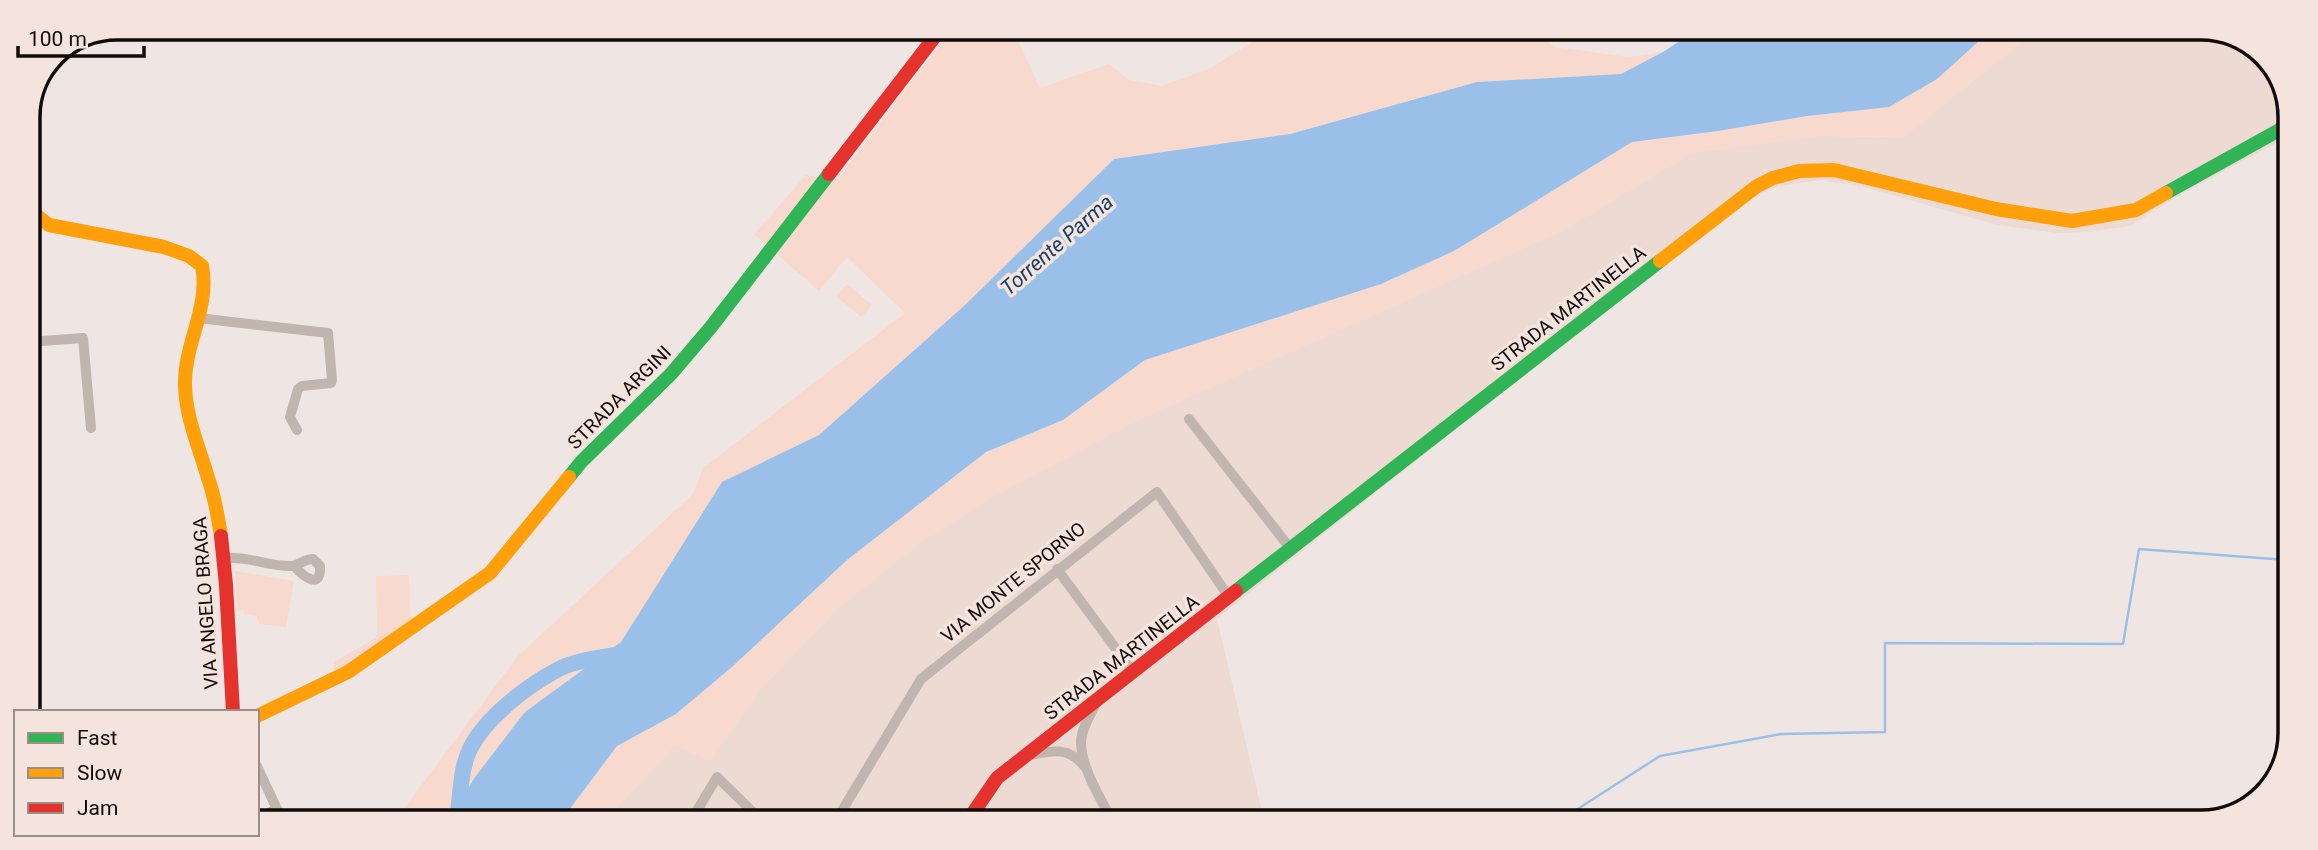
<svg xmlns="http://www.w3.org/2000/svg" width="2318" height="850" viewBox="0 0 2318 850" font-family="Roboto,sans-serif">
<rect width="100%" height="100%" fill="#efe6e3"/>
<path fill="#ecdad3" d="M2033 32 2229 33 2271 63 2290 111V136L2183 193 2130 226 2088 232 2058 233 1997 225 1864 187 1821 180 1775 187 1735 207 1217 619 1264 820 606 819 675 745 710 761 759 691 838 608 920 543 990 498 1142 418 1564 230 1692 153 1817 136 1904 137Z"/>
<g fill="#f7d9cd">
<path d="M956 30H1013L1040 88 1109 64 1129 80 1162 86 1211 68 1258 38 1363 31 1511 34 1533 31 1555 47 1629 57 1663 52 1621 74 1477 82 1289 134 1114 159 965 305 819 435 722 482 621 642 525 712 475 777 450 818H397L517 657 693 494 703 468 905 313 847 257 819 291 754 234 806 175 837 180 939 46Z"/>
<path d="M1989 32H2033L1904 137 1817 136 1692 153 1564 230 1142 418 990 498 920 543 838 608 759 691 710 761 675 745 606 819 563 818 617 746 676 714 733 666 847 560 986 452 1063 420 1145 360 1381 284 1454 251 1632 142 1718 131 1807 116 1971 49Z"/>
<path d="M847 284 872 305 861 317 836 296Z"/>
<path d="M235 571 294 581 286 627 259 624 257 616 244 614 243 610 237 611Z"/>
<path d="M409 575 411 623 339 671H334V662L377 637 376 576Z"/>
</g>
<path fill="#9ac0e9" d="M1695 31 1989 32 1937 79 1889 107 1807 116 1718 131 1632 142 1454 251 1381 284 1145 360 1063 420 986 452 847 560 733 666 676 714 617 746 563 818H450L475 777 525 712 621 642 722 482 819 435 965 305 1114 159 1290 134 1477 82 1621 74 1663 52Z"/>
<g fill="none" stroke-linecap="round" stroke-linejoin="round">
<path stroke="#9ac0e9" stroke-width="2.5" d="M1559 821 1660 756 1781 734 1885 732V643L2123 644 2139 549 2287 560"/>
<path stroke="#9ac0e9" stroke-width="16" d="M457 818C461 796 460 769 470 749 485 718 527 686 557 670 576 660 599 658 620 654"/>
<g stroke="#c1b5b0" stroke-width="10">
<path d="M198 318 328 333 332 380 331 383 302 386 298 389 290 417 297 430"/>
<path d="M28 342 83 338 91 428"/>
<path d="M1189 419 1290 548"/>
<path d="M224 558C248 556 271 567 292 566 299 565 305 559 313 559L320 566C321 591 303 576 294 566"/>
<path d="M1057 569 1133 672"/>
<path d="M1097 701C1092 713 1081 728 1081 742 1081 767 1100 798 1112 820"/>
<path d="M1026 756C1051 751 1068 745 1085 767"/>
<path d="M257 766 281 818"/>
<path d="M258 818 277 809"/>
<path d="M692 819 717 777 760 819"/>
<path d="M837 819 921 679 1157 492 1229 597"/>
</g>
<g stroke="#30b455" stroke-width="14">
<path d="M2166 193 2290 124"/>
<path d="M569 477 581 462 671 374 711 327 829 174"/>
<path d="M1236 591 1660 261"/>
</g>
<g stroke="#ff9f0a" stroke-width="14">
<path d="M28 209 49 225 164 247 189 256 202 266C210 307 185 342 185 383 185 416 199 447 208 478 215 497 218 517 221 536"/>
<path d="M1660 261 1757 186 1773 178 1799 171 1834 170 1996 209 2072 221 2136 210 2166 193"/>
<path d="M257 716 348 672 490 573 569 477"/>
</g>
<g stroke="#e5322d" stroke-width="14">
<path d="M829 174 940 30"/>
<path d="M221 536 226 585 233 712"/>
<path d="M969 819 997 778 1236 591"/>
</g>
</g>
<g text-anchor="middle" stroke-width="7" stroke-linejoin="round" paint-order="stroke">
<g font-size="19" fill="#110c0a" stroke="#f5e4dd">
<text transform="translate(1568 308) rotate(-38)" y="7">STRADA MARTINELLA</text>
<text transform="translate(619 397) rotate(-45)" y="7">STRADA ARGINI</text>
<text transform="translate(1013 582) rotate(-39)" y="7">VIA MONTE SPORNO</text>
<text transform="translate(205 603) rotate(-94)" y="7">VIA ANGELO BRAGA</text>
<text transform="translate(1121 657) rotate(-38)" y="7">STRADA MARTINELLA</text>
</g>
<g font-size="21" font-style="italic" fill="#194068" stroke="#f5e4dd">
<text transform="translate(1057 245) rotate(-41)" y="7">Torrente Parma</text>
</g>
</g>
<path d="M0 0H2318V850H0ZM117 40H2201A77 77 0 0 1 2278 117V733A77 77 0 0 1 2201 810H117A77 77 0 0 1 40 733V117A77 77 0 0 1 117 40Z" fill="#f5e4dd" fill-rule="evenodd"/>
<path fill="none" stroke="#110c0a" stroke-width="3.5" d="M117 40H2201A77 77 0 0 1 2278 117V733A77 77 0 0 1 2201 810H117A77 77 0 0 1 40 733V117A77 77 0 0 1 117 40Z"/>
<rect x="14" y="710" width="245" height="126" fill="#f5e4dd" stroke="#9a8e89" stroke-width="2"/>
<rect x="28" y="733" width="35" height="10" fill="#30b455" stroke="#9a8e89" stroke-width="2"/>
<text x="77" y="745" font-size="21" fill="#110c0a">Fast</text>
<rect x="28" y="768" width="35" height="10" fill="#ff9f0a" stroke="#9a8e89" stroke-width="2"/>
<text x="77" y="780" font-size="21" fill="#110c0a">Slow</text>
<rect x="28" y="803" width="35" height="10" fill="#e5322d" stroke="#9a8e89" stroke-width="2"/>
<text x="77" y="815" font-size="21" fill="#110c0a">Jam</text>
<path d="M18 46v10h126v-10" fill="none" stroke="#110c0a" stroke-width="3.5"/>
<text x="28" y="46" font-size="21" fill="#110c0a" stroke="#f5e4dd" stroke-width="5" paint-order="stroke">100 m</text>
</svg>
